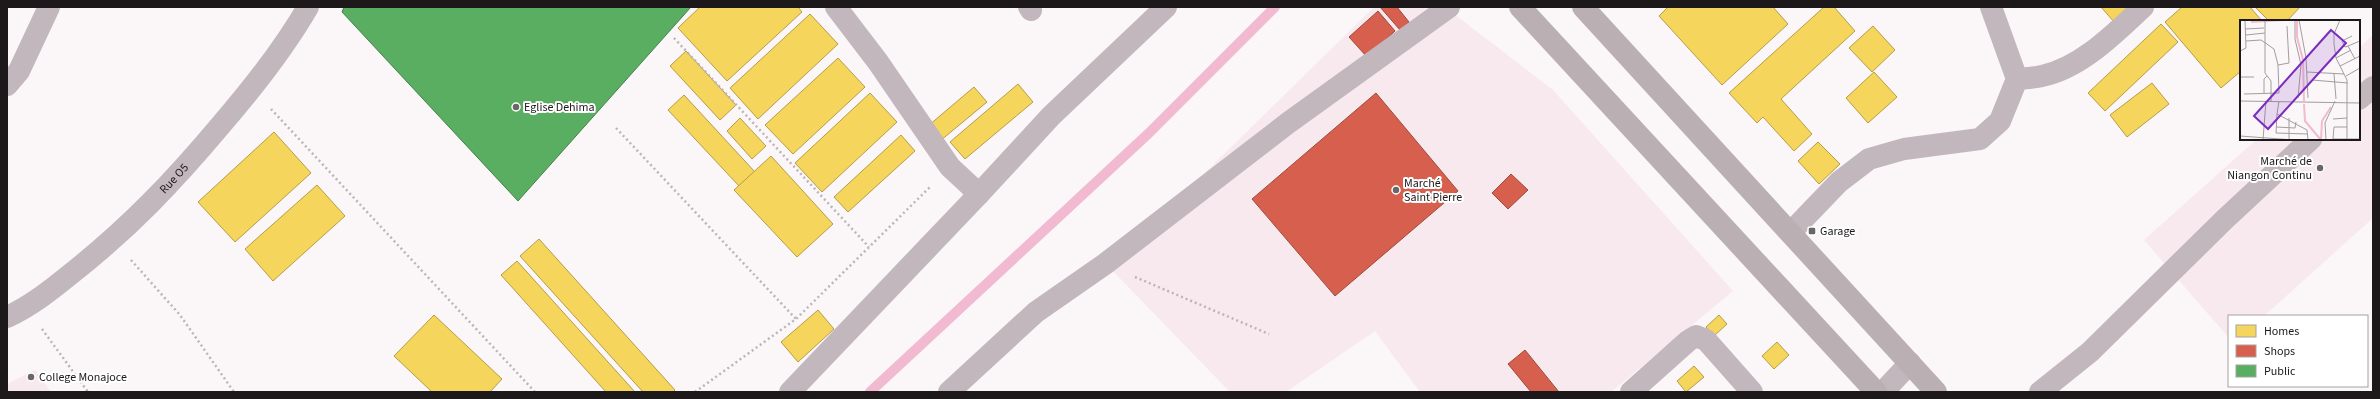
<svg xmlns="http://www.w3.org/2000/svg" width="2380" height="399" viewBox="0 0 2380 399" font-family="'Source Sans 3',sans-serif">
<rect width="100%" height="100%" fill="#fbf6f8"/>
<g fill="#f8e9ee">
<path d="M1374 7H1445L1553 90 1733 291 1611 392H1420L1375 331 1286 392H1230L1109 267Z"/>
<path d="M2373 35V218L2264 316H2229V338L2144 240 2257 139H2359V48Z"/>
<path d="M35 370 51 392H7V384Z"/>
</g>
<g fill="#f6d55c" stroke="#b59d48">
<path d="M700 7H798L802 12 727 81 678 28Z"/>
<path d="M1668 7H1773L1788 24 1722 85 1659 16Z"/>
<path d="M1824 7H1834L1855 31 1781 99 1812 134 1794 151 1763 117 1757 123 1729 93Z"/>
<path d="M2101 7H2133L2115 23Z"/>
<path d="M2182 7H2250L2262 21H2241V71L2221 88 2165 22Z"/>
<path d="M2255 7H2300L2287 21H2269Z"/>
<path d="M810 14 838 44 758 119 730 88Z"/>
<path d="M2161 24 2178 42 2105 111 2088 93Z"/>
<path d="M1873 26 1895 50 1872 72 1849 48Z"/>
<path d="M686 51 736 105 720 120 670 66Z"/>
<path d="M838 58 865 87 793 154 765 125Z"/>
<path d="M1874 72 1897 97 1868 123 1846 98Z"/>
<path d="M2152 83 2169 104 2127 137 2110 115Z"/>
<path d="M1018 84 1033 102 965 159 950 142Z"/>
<path d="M974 87 987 102 940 141 928 126Z"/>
<path d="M870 93 897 122 822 192 795 163Z"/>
<path d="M684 95 755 172 739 186 668 110Z"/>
<path d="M740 118 766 146 752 159 727 131Z"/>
<path d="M274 132 311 173 235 242 198 202Z"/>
<path d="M901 135 915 151 848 212 834 197Z"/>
<path d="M1818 142 1840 164 1819 184 1798 161Z"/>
<path d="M771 156 833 224 797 257 734 190Z"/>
<path d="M317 185 345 216 273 281 245 249Z"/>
<path d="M539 239 675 390 673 392H643L520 256Z"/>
<path d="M517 261 635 392H606L501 275Z"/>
<path d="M818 310 834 329 798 362 781 342Z"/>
<path d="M434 315 502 379 490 392H432L394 356Z"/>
<path d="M1719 315 1727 324 1714 336 1706 327Z"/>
<path d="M1777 342 1789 355 1774 369 1762 356Z"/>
<path d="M1694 366 1704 377 1686 392 1677 381Z"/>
</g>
<g fill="#d6604d" stroke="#9e4b3e">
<path d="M1380 7H1397L1409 22 1400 30Z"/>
<path d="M1378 11 1395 31 1367 57 1349 37Z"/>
<path d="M1376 93 1458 191 1335 296 1252 199Z"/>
<path d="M1511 174 1528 190 1508 209 1492 193Z"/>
<path d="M1525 350 1559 392H1531L1508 364Z"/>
</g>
<path fill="#5aae61" stroke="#48814c" d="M344 7H691L518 201 342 12Z"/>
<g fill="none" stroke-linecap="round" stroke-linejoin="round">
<path stroke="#f2bad0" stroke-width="10" d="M870 392 1149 133 1275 7"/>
<g stroke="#bcb5b7" stroke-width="2.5" stroke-dasharray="2 3" stroke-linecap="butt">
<path d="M674 38 869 247"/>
<path d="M271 109 535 392"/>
<path d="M616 128 796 319"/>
<path d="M131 260 180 315 234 392"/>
<path d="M1135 277 1269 334"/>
<path d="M42 329 88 392"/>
<path d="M695 392 796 319 930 187"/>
</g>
<g stroke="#c2b7bc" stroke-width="22">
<path d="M836 7 878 62 950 167 979 194"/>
<path d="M1029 7 1031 10"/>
<path d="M2017 79C2025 78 2034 78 2042 76 2081 68 2115 33 2143 7"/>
<path d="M7 85 19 71 49 7"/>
<path d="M2359 99 2373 87"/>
<path d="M1791 232 1839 182 1869 159 1904 149 1980 139 2000 121 2017 79 1991 7"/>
<path id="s1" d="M7 317C31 306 51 290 72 273 129 228 173 182 220 126 252 89 283 50 308 7"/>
<path d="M790 392 979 194 1051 116 1166 7"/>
<path d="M949 392 1036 312 1105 264 1288 123 1449 7"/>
<path d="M1631 392 1688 341 1696 336 1706 340 1752 392"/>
<path d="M1883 392 1910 363"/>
<path d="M2040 392 2090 352 2224 220 2311 139"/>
</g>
<g stroke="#baafb3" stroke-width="22">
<path d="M1520 7 1876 392"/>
<path d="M1583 7 1936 392"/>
</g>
</g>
<g fill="#6b6668" stroke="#fff" stroke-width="1.5">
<circle cx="516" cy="107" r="4"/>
<circle cx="2320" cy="168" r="4"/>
<circle cx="1396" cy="190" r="4"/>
<rect x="1808" y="227" width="8" height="8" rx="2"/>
<circle cx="31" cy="377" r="4"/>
</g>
<g text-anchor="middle" stroke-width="4" stroke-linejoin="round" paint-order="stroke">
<g font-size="12" fill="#1d191a" stroke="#fff" text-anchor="start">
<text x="524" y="111">Eglise Dehima</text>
<text x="2312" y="165" text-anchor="end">Marché de<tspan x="2312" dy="14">Niangon Continu</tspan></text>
<text x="1404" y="187">Marché<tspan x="1404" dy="14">Saint Pierre</tspan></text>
<text x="1820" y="235">Garage</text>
<text x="39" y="381">College Monajoce</text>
</g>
<g font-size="12" fill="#1d191a" stroke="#fff">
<text dy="4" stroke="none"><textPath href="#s1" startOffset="218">Rue O5</textPath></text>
</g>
</g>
<g transform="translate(2240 20)">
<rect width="120" height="120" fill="#fbf6f8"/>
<path fill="none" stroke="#f2bad0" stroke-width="2" d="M57 0V17L63 40 64 81M11 2 44 0M64 84 65 101 81 120M81 120 82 101 91 87"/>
<path fill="none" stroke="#a29e9f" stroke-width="1" d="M25 0V53L31 61V81M55 0V19L61 45 58 78M59 0 66 38 68 78M100 0 94 14V24L96 38 107 60V120M5 9 24 8M6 15 25 13M112 16 102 21 105 27 108 26 115 39M108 26 120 21M0 31 6 28 5 0M96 38 111 30M38 45 49 43 47 6M100 46 120 36M67 52 104 54M94 54 96 79M106 56 120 48M0 57H14M72 60 108 63M4 74 39 73 38 45 34 29 21 20 6 21M24 74V59L27 56M0 81 120 83M39 81 37 94 67 110 68 120M37 94 36 113 68 114M93 99 107 98M36 107 55 108 56 102M0 116 54 120M93 119H120M93 119 94 107H107M23 120 26 81M49 120V98M86 120 85 103 95 81"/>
<path fill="#7b2cbf" fill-opacity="0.15" stroke="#7b2cbf" stroke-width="2" d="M91 10 106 23 28 109 14 96Z"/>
<rect width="120" height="120" fill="none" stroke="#1d191a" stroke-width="2"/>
</g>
<rect width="2380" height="399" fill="none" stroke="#1d191a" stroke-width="16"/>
<rect x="2228" y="315" width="140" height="72" fill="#ffffff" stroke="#a5a3a3"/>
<rect x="2236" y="325" width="20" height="12" fill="#f6d55c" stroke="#a5a3a3"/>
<text x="2264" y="335" font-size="12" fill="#1d191a">Homes</text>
<rect x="2236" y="345" width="20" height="12" fill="#d6604d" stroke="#a5a3a3"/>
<text x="2264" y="355" font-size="12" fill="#1d191a">Shops</text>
<rect x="2236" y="365" width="20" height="12" fill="#5aae61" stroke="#a5a3a3"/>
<text x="2264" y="375" font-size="12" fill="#1d191a">Public</text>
</svg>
